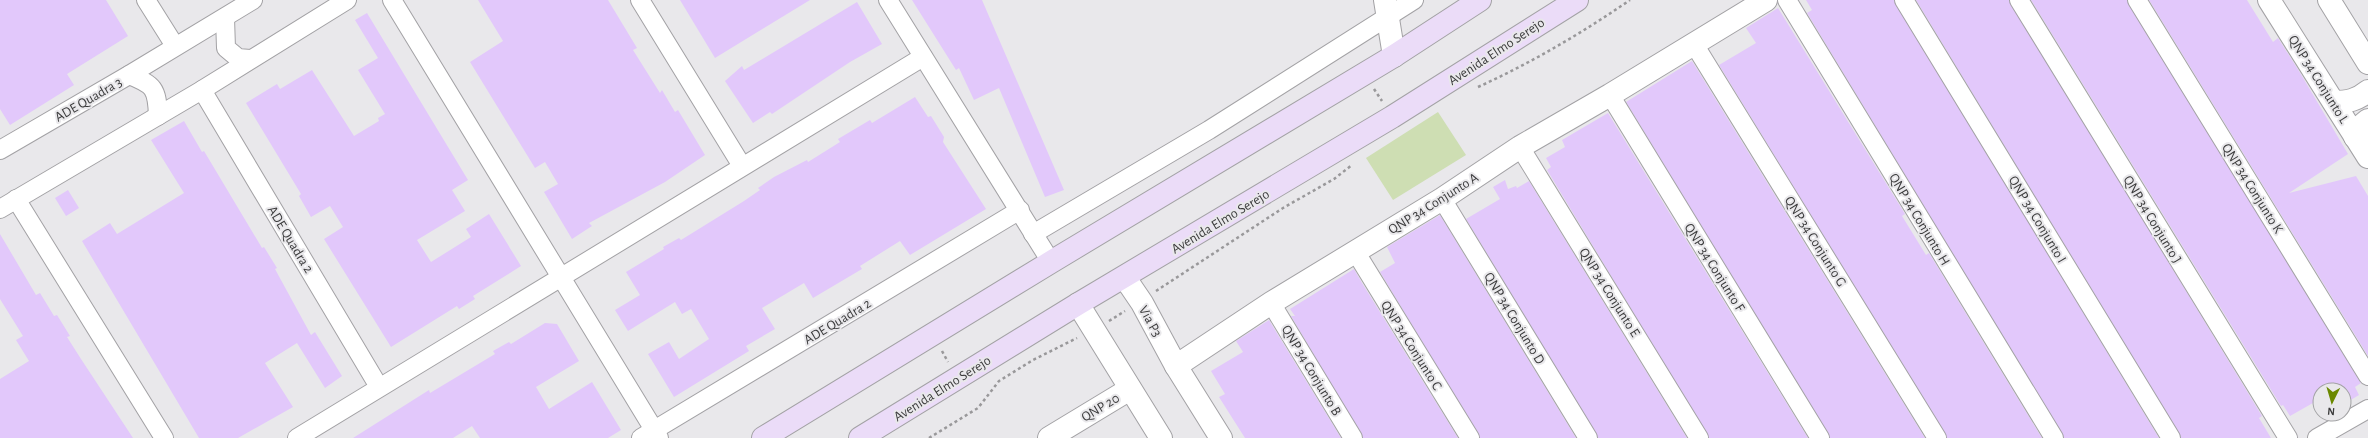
<svg xmlns="http://www.w3.org/2000/svg" width="2368" height="438" viewBox="0 0 2368 438" font-family="'Alegreya Sans',sans-serif">
<rect width="100%" height="100%" fill="#e9e8eb"/>
<path fill="#cedeb3" d="M1438 112 1466 155 1393 200 1366 158Z"/>
<g fill="#e2c8fb">
<path d="M0 0H106L128 36 67 74 74 85 10 125 0 109Z"/>
<path d="M478 0H608L637 48 633 50 660 93 662 90 675 112 678 110 705 155 665 182 589 223 592 226 572 239 544 192 558 184 545 162 535 168 470 62 503 41Z"/>
<path d="M680 0H810L715 58Z"/>
<path d="M912 0H982L1064 190 1045 197 999 88 974 100 959 68 956 70Z"/>
<path d="M1806 0H1894L2159 438H2064L1807 13 1812 10Z"/>
<path d="M1916 0H2009L2262 416 2259 418 2271 438H2181Z"/>
<path d="M2031 0H2127L2361 383 2355 387 2359 395 2344 404V390H2320V399L2290 416 2283 405 2281 406Z"/>
<path d="M2149 0H2247L2273 42 2278 38 2299 71 2348 154 2289 193 2356 176 2368 196V356Z"/>
<path d="M857 2 882 44 850 62 772 114 770 112 753 123 725 81 742 66 744 70Z"/>
<path d="M1778 8 1905 214 1902 216 1926 255 1929 253 2042 438H1947L1719 65 1756 43 1746 28Z"/>
<path d="M367 13 468 180 452 190 465 211 417 240 431 262 471 237 466 229 489 214 521 266 473 296 475 299 459 309 457 306 391 347 324 239 343 227 330 206 311 217 299 196 301 194 246 103 277 84 280 89 312 70 354 136 379 121 378 118 385 114 358 70 378 58 355 20Z"/>
<path d="M1692 61 1925 438H1830L1626 102Z"/>
<path d="M915 97 928 117 931 116 944 137 943 142 986 209 910 255 900 241 860 266 862 269 813 298 804 283 762 308 775 329 746 346 749 351 674 397 648 354 669 342 679 359 709 339 691 309 682 314 675 302 628 331 615 310 640 295 626 272 664 249 663 247 679 238 681 240 744 201 760 190 758 188 774 177 807 160 808 162 840 142 838 139 870 120 872 123Z"/>
<path d="M1608 113 1808 438H1709L1547 170 1551 167 1546 158 1565 147 1562 140Z"/>
<path d="M184 121 202 152 204 151 262 248 264 247 277 268 275 269 311 335 315 332 342 376 325 388 297 343 265 363 293 407 238 438H199L82 241 110 223 117 234 184 193 151 140Z"/>
<path d="M1505 180 1508 189 1516 186 1517 188 1529 181 1687 438H1598L1466 219 1500 199 1493 187Z"/>
<path d="M68 190 79 208 66 216 55 198Z"/>
<path d="M1440 215 1576 438H1480L1380 272 1395 263 1387 247Z"/>
<path d="M0 234 36 295 40 293 54 316 57 315 70 336 67 337 81 359 133 438H0V379L29 361 16 340 23 336 0 299Z"/>
<path d="M1354 269 1362 283 1458 438H1363L1291 316H1295L1290 309Z"/>
<path d="M1269 320 1341 438H1245L1231 416 1219 397 1225 394 1211 371 1243 352 1236 341Z"/>
<path d="M545 323 557 324 579 361 536 387 549 409 592 382 621 430 608 438H480L472 426 453 438H353L429 390 430 393 495 354 493 351 509 342 511 344Z"/>
</g>
<g fill="none" stroke-linecap="round" stroke-linejoin="round">
<defs>
<g id="minor">
<path d="M146 0 175 46"/>
<path d="M392 0 659 438"/>
<path d="M640 0 742 166"/>
<path d="M888 0 1051 262"/>
<path d="M1787 0 2054 438"/>
<path d="M1904 0 2171 438"/>
<path d="M2019 0 2288 438"/>
<path d="M2137 0 2368 376"/>
<path d="M225 18 226 48 238 58 250 59"/>
<path d="M1694 44 1937 438"/>
<path d="M129 75C154 85 157 88 158 116"/>
<path d="M202 90 379 387"/>
<path d="M1610 95 1820 438"/>
<path d="M1520 147 1699 438"/>
<path d="M0 150 129 75 253 0"/>
<path d="M16 199 164 438"/>
<path d="M1442 199 1588 438"/>
<path d="M0 209 202 90 347 0"/>
<path d="M1033 234 1209 130 1414 0"/>
<path d="M1355 251 1470 438"/>
<path d="M1271 303 1353 438"/>
<path d="M297 438 923 57"/>
<path d="M641 438 1020 210"/>
<path d="M2317 438 2368 409"/>
</g>
<g id="tertiary">
<path d="M1385 0 1394 56"/>
<path d="M2269 0 2368 157"/>
<path d="M2329 0 2368 63"/>
<path d="M2334 102C2348 102 2357 100 2368 91"/>
<path d="M2355 137 2362 125 2368 120"/>
<path d="M1125 278 1142 303 1176 366 1221 438"/>
<path d="M1078 304 1161 438"/>
<path d="M1176 366 1271 303 1442 199 1520 147 1610 95 1766 0"/>
<path d="M1049 438 1130 389"/>
</g>
<g id="secondary">
<path d="M763 438 1051 262 1394 56 1480 0"/>
<path d="M860 438 1078 304 1392 117 1577 0"/>
</g>
</defs>
<use href="#minor" stroke="#a3a2a5" stroke-width="20"/>
<use href="#tertiary" stroke="#a3a2a5" stroke-width="24"/>
<use href="#secondary" stroke="#a3a2a5" stroke-width="24"/>
<g stroke="#99989a" stroke-width="2.5" stroke-dasharray="3 3" stroke-linecap="butt">
<path d="M1478 87C1531 63 1582 33 1630 0"/>
<path d="M1374 89 1382 101"/>
<path d="M1156 291 1283 208 1334 179 1352 165"/>
<path d="M1109 321 1125 311"/>
<path d="M942 351 948 362"/>
<path d="M929 438 978 408 999 381 1033 360 1077 338"/>
</g>
<use href="#minor" stroke="#fff" stroke-width="18"/>
<use href="#tertiary" stroke="#fff" stroke-width="22"/>
<use href="#secondary" stroke="#ebdcf8" stroke-width="22"/>
</g>
<g text-anchor="middle" stroke-width="4" stroke-linejoin="round" paint-order="stroke">
<g font-size="14" fill="#3b3b3c" stroke="#e9e8eb">
<text transform="translate(1496 51) rotate(-33)" y="5">Avenida Elmo Serejo</text>
<text transform="translate(2319 79) rotate(58)" y="5">QNP 34 Conjunto L</text>
<text transform="translate(88 99) rotate(-30)" y="5">ADE Quadra 3</text>
<text transform="translate(2253 188) rotate(58)" y="5">QNP 34 Conjunto K</text>
<text transform="translate(1433 203) rotate(-32)" y="5">QNP 34 Conjunto A</text>
<text transform="translate(1920 219) rotate(59)" y="5">QNP 34 Conjunto H</text>
<text transform="translate(2038 219) rotate(59)" y="5">QNP 34 Conjunto I</text>
<text transform="translate(2153 219) rotate(59)" y="5">QNP 34 Conjunto J</text>
<text transform="translate(1220 221) rotate(-31)" y="5">Avenida Elmo Serejo</text>
<text transform="translate(291 239) rotate(59)" y="5">ADE Quadra 2</text>
<text transform="translate(1816 241) rotate(58)" y="5">QNP 34 Conjunto G</text>
<text transform="translate(1715 267) rotate(58)" y="5">QNP 34 Conjunto F</text>
<text transform="translate(1610 292) rotate(58)" y="5">QNP 34 Conjunto E</text>
<text transform="translate(1515 318) rotate(59)" y="5">QNP 34 Conjunto D</text>
<text transform="translate(837 321) rotate(-31)" y="5">ADE Quadra 2</text>
<text transform="translate(1151 321) rotate(61)" y="5">Via P3</text>
<text transform="translate(1412 345) rotate(58)" y="5">QNP 34 Conjunto C</text>
<text transform="translate(1312 370) rotate(59)" y="5">QNP 34 Conjunto B</text>
<text transform="translate(942 388) rotate(-32)" y="5">Avenida Elmo Serejo</text>
<text transform="translate(1100 407) rotate(-31)" y="5">QNP 20</text>
</g>
</g>
<g transform="translate(2332 402) rotate(185)"><circle r="19" fill="#e9e8eb" stroke="#a3a3a5"/>
<path d="M0-3L7 15L0 10L-7 15Z" fill="#6b8800"/>
<text y="-6" font-size="11" font-weight="bold" text-anchor="middle" fill="#3b3b3c">N</text>
</g>
</svg>
